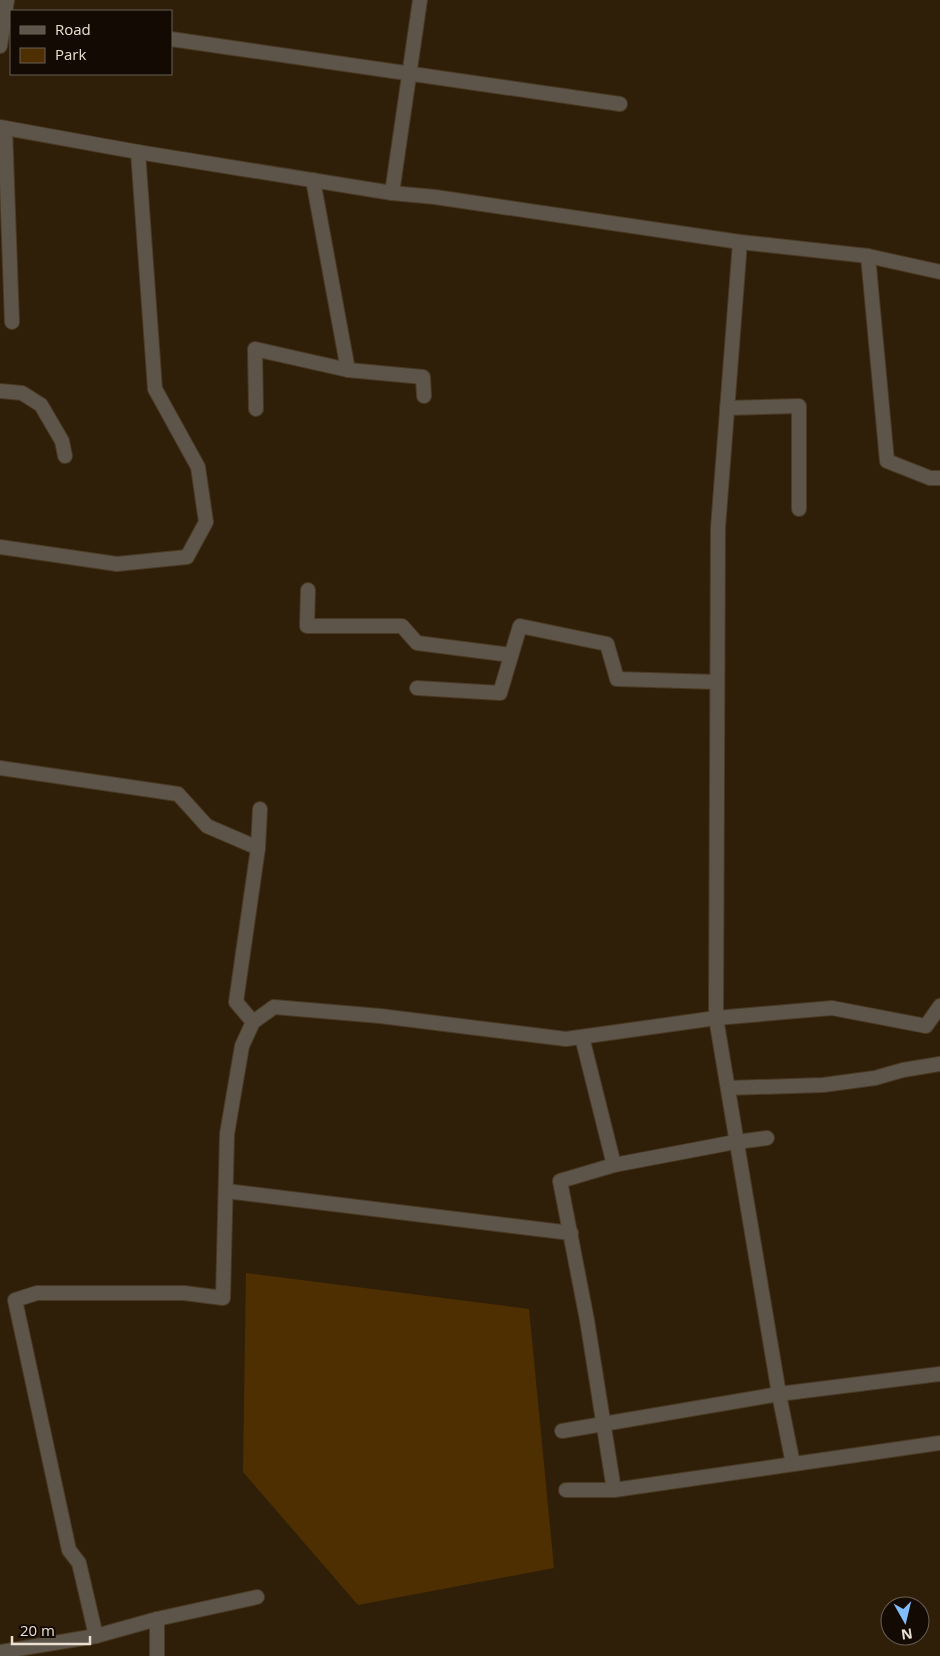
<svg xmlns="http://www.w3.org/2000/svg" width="940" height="1656" viewBox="0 0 940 1656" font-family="'Open Sans',sans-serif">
<rect width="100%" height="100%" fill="#301f08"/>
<path fill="#4e2f02" d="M246 1273 529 1309 554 1568 358 1605 243 1472Z"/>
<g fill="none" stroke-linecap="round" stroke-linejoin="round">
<defs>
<g id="minor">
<path d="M171 39 620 104"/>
<path d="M0 46 7 0"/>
<path d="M5 128 12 322"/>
<path d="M313 180 348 370"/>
<path d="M392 193 420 0"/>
<path d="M740 242 718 528 716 1018 779 1394 793 1464"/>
<path d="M868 256 887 461 930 478H940"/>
<path d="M0 391 22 393 41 405 62 441 65 456"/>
<path d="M727 408 799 406V509"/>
<path d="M256 409 255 349 348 370 423 377 424 396"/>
<path d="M0 547 117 564 187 557 206 522 198 467 155 389 138 152"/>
<path d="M308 590 307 626H402L417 643 511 655"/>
<path d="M417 688 500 693 520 626 607 644 617 679 717 682"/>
<path d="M0 768 178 794 207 826 258 848"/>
<path d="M253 1022 236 1002 258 848 260 809"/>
<path d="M582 1037 614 1165"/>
<path d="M728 1088 823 1085 875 1078 903 1070 940 1064"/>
<path d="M226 1191 571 1233"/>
<path d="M562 1431 779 1394 940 1374"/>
<path d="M566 1490H614L940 1443"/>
<path d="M614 1490 587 1320 560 1181 614 1165 730 1143 767 1138"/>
<path d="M257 1597 157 1619 96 1636 79 1563 69 1550 15 1300 37 1293H184L223 1298 227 1134 242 1046 253 1022 274 1007 380 1016 566 1039 716 1018 832 1008 926 1026 940 1006"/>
<path d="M157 1619V1656"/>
<path d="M0 1652 96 1636"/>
</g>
<path id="tertiary" d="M0 127 138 152 392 193 435 197 740 242 868 256 940 272"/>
</defs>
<use href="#minor" stroke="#4a3a24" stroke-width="16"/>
<use href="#tertiary" stroke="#4a3a24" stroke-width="16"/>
<use href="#minor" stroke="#5d544a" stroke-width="14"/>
<use href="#tertiary" stroke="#5d544a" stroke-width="14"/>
</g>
<rect x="10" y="10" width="162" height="65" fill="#120a03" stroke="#695f55"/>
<rect x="20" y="26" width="25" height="8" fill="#5d544a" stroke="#695f55"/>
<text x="55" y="35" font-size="15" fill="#ebdfd1">Road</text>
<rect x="20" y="48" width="25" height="15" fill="#4e2f02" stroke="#695f55"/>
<text x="55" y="60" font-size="15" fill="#ebdfd1">Park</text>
<g transform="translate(905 1621) rotate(172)"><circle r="24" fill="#120a03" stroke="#695f55"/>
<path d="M0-4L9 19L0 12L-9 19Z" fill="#81bdfa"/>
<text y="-8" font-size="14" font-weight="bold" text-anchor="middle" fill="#ebdfd1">N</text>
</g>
<path d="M12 1636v8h78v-8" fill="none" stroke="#ebdfd1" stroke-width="2.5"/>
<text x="20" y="1636" font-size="15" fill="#ebdfd1" stroke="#120a03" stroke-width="4" paint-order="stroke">20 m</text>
</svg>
